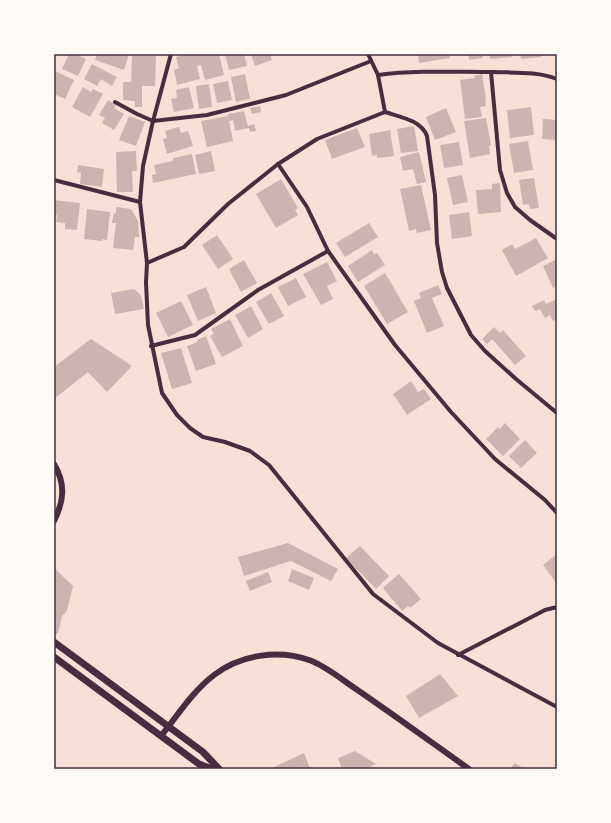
<svg xmlns="http://www.w3.org/2000/svg" width="611" height="823" viewBox="0 0 611 823" font-family="'Exo 2',sans-serif">
<rect width="100%" height="100%" fill="#f7e1d7"/>
<g fill="#ccb4b1">
<path d="M69 54H76L86 59 78 76 62 69Z"/>
<path d="M97 54H129L124 70 95 60Z"/>
<path d="M188 54 199 55 219 54 224 75 205 80 201 65 197 66 200 79 177 85 174 70 179 68 176 57Z"/>
<path d="M225 54H244L247 66 229 70Z"/>
<path d="M251 54H270L272 60 255 66Z"/>
<path d="M418 54H449L450 58 419 63Z"/>
<path d="M468 54H482L483 58 469 60Z"/>
<path d="M489 54H512V57L490 59Z"/>
<path d="M520 54H541V57L521 59Z"/>
<path d="M132 56H156L155 86H142V107H135V101L123 100V82H131Z"/>
<path d="M92 64 117 77 112 86 101 79 97 86 84 79Z"/>
<path d="M55 71 74 80 65 99 54 94 56 85 54 84Z"/>
<path d="M245 74 250 99 236 102 231 77Z"/>
<path d="M482 74 486 99H485L486 106 480 107 482 117 465 119 460 80 475 78 474 76Z"/>
<path d="M228 81 232 100 217 103 213 84Z"/>
<path d="M209 84 212 107 199 109 196 86Z"/>
<path d="M83 87 91 92 93 89 103 94 90 117 72 107Z"/>
<path d="M189 87 194 108 174 112 171 99 177 98 176 90Z"/>
<path d="M108 100 116 105 114 108 124 114 114 130 102 123 105 118 99 115Z"/>
<path d="M260 106 261 112 252 114 250 108Z"/>
<path d="M531 107 534 135 510 138 507 110Z"/>
<path d="M446 108 456 132 435 140 426 117Z"/>
<path d="M244 111 248 126 254 124 256 131 250 132 249 128 235 131 233 120 229 121 228 114Z"/>
<path d="M129 116 145 122 136 146 119 140Z"/>
<path d="M228 116 233 141 207 147 201 121Z"/>
<path d="M486 118 491 145 489 146 490 154 470 158 464 121Z"/>
<path d="M543 119 557 120V140L542 139Z"/>
<path d="M414 126 418 151 401 153 397 129Z"/>
<path d="M179 127 181 133 188 131 193 146 167 154 163 139 167 138 165 131Z"/>
<path d="M357 128 365 147 332 159 325 140Z"/>
<path d="M390 130 394 156 377 158V155L372 156 369 134Z"/>
<path d="M528 141 533 170 514 173 509 144Z"/>
<path d="M459 142 463 165 444 168 440 145Z"/>
<path d="M136 151 137 171H132L133 192H117L116 152Z"/>
<path d="M211 151 215 171 199 174 195 155Z"/>
<path d="M419 152 426 182 417 184 413 169 403 171 400 157Z"/>
<path d="M192 154 196 174 153 183 152 175 156 174 154 165 173 161V158Z"/>
<path d="M78 165 104 169 102 187 80 184 81 173 77 172Z"/>
<path d="M462 175 468 202 453 205 447 178Z"/>
<path d="M534 178 539 208 530 209 529 204 523 205 519 180Z"/>
<path d="M281 179 298 208 295 210 298 215 276 228 256 194Z"/>
<path d="M500 183 501 212 478 214 476 190 492 189V184Z"/>
<path d="M421 185 431 230 417 233 416 229 409 231 400 189Z"/>
<path d="M54 200 80 203 77 230 65 229V223L56 222 57 215H54Z"/>
<path d="M116 207 131 209 138 221 139 237H135L133 250 113 248 116 223H112L114 213 116 214Z"/>
<path d="M87 209 110 212 107 240 102 239V241L84 239Z"/>
<path d="M469 212 472 236 452 239 449 215Z"/>
<path d="M369 223 378 237 345 257 336 243Z"/>
<path d="M217 235 233 259 218 269 202 245Z"/>
<path d="M536 238 548 258 516 276 502 250 512 244 515 249Z"/>
<path d="M372 250 374 254 377 253 385 265 358 282 348 266Z"/>
<path d="M244 260 257 283 241 292 229 269Z"/>
<path d="M555 260 557 261V286L553 288 543 266Z"/>
<path d="M327 262 337 281 327 286 333 299 321 305 303 274Z"/>
<path d="M385 273 408 312 387 324 364 286Z"/>
<path d="M296 278 306 297 288 306 278 287Z"/>
<path d="M438 285 442 294 432 298 444 326 427 333 414 301 421 298 419 293Z"/>
<path d="M206 287 216 313 198 321 187 295Z"/>
<path d="M134 289 140 294 142 299 144 309 115 314 111 293Z"/>
<path d="M271 293 284 316 269 324 256 302Z"/>
<path d="M557 299V319L553 321 550 315 545 318 540 309 535 311 532 306 544 300 546 304Z"/>
<path d="M181 301 193 325 168 337 156 313Z"/>
<path d="M251 306 263 329 248 338 235 315Z"/>
<path d="M230 319 243 346 222 357 210 336 214 334 211 329Z"/>
<path d="M494 327 500 333 503 330 526 356 515 365 492 339 487 344 482 339Z"/>
<path d="M206 336 216 364 196 371 187 346 198 342 197 340Z"/>
<path d="M91 339 132 366 107 392 88 372 54 399V367Z"/>
<path d="M181 348 192 383 172 389 161 353Z"/>
<path d="M411 381 418 392 424 389 431 399 407 415 393 394Z"/>
<path d="M505 423 520 439 503 456 486 439 498 427 500 429Z"/>
<path d="M525 440 537 453 521 468 509 456Z"/>
<path d="M288 543 338 569 331 581 291 561 244 576 238 557Z"/>
<path d="M360 546 389 576 376 589 346 558Z"/>
<path d="M557 554V584L543 565Z"/>
<path d="M54 568 73 586 67 611 62 616 58 633 56 635 54 633Z"/>
<path d="M292 569 314 578 309 590 288 581Z"/>
<path d="M268 572 272 582 250 591 246 581Z"/>
<path d="M399 574 421 599 410 608 408 606 402 611 383 588Z"/>
<path d="M440 674 458 696 419 718 406 696Z"/>
<path d="M355 751 376 764 366 769H342L338 758Z"/>
<path d="M304 753 310 768 307 769H270Z"/>
<path d="M515 763 524 769H510Z"/>
</g>
<g fill="none" stroke-linecap="round" stroke-linejoin="round">
<g stroke="#4a2c40" stroke-width="4">
<path d="M171 54 153 121 143 166 140 202 147 263 146 282 148 325 162 393 177 415 190 428 203 437 225 442 250 451 269 465 373 594 438 643 557 707"/>
<path d="M368 54 378 75 385 112C400 117 421 120 427 136L435 195 437 243 442 272 447 288 471 335 485 351 516 379 557 413"/>
<path d="M491 72 500 170 507 193 515 207 530 220 557 239"/>
<path d="M378 75C416 70 455 72 493 72 514 73 537 71 557 79"/>
<path d="M115 102 137 114 153 121 207 115 286 95 371 61"/>
<path d="M278 164 307 207 328 251 395 345 451 412 495 459 545 500 557 513"/>
<path d="M54 180 140 202"/>
<path d="M147 263 184 247 228 204 278 164 317 139 385 112"/>
<path d="M151 346 195 335 258 290 328 251"/>
<path d="M458 655 545 610 557 607"/>
</g>
<g stroke="#4a2c40" stroke-width="6">
<path d="M54 464C66 484 64 501 54 521"/>
<path d="M161 736C178 715 192 692 214 675 240 655 278 649 309 660 326 666 341 679 356 689 394 715 431 742 469 769"/>
</g>
<g stroke="#4a2c40" stroke-width="7">
<path d="M54 642 203 752 219 769"/>
<path d="M54 657 199 764 212 769"/>
</g>
</g>
<rect width="611" height="823" fill="none" stroke="#fffaf5" stroke-width="110"/>
<rect x="55" y="55" width="501" height="713" fill="none" stroke="#4a2c40" stroke-width="1.5"/>
</svg>
